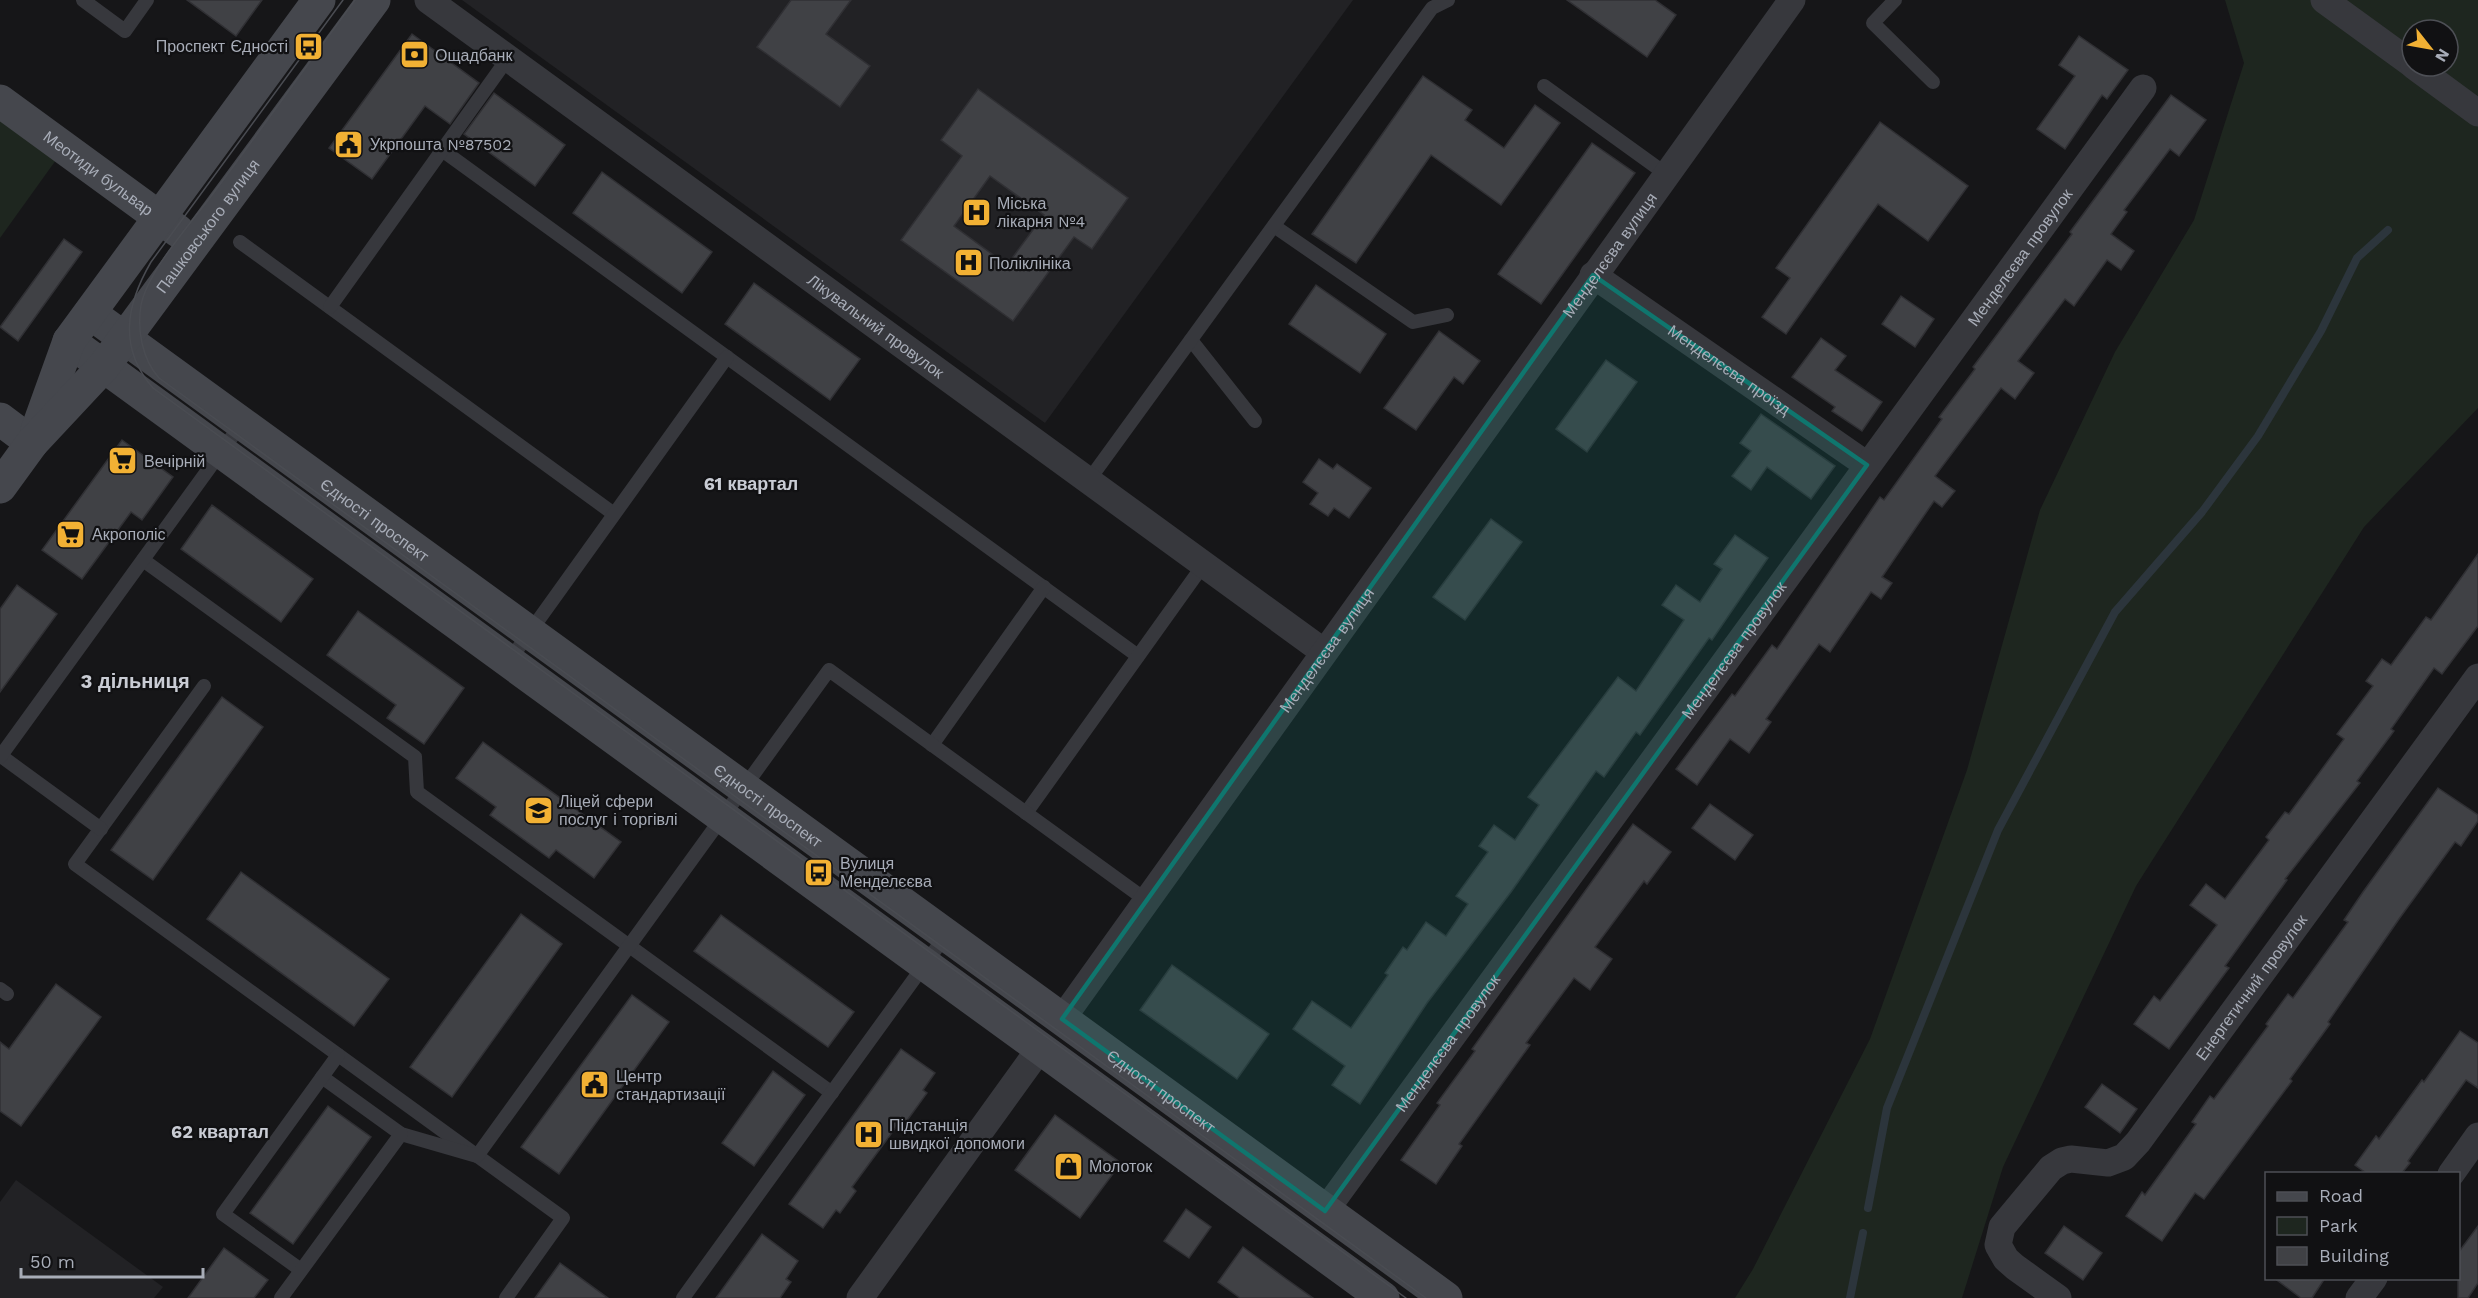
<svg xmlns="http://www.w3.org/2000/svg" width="2478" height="1298" viewBox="0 0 2478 1298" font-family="'Work Sans',sans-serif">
<rect width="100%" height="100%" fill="#161618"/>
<g fill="#222225">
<path d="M462 0H1353L1045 423Z"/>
<path d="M16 1180 163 1287 154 1298H0V1202Z"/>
</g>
<g fill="#1e261f" fill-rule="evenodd">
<path d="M2225 0H2478V408L2364 527 2136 886 2003 1167 1962 1298H1735L1753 1269 1870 1039 1967 770 2040 510 2115 352 2194 220 2244 63ZM2412 30H2448V66H2412Z"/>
<path d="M0 119 56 160 0 238Z"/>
</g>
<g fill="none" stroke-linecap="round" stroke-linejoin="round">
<g stroke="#2c353c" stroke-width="8">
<path d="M1868 1208 1887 1108 1998 830 2115 612 2202 512 2258 436 2321 331 2357 258 2388 230"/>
<path d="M1850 1298 1863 1233"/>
</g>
</g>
<g fill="#404145" stroke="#303034" stroke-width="1.5" fill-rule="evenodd">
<path d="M187 0H262L236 36Z"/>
<path d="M791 0H851L826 34 870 66 840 107 757 47Z"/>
<path d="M1567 0H1655L1676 15 1647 57Z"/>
<path d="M412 34 479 83 450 124 425 106 372 179 329 148Z"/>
<path d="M2079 36 2128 70 2107 99 2102 95 2065 149 2037 129 2075 76 2059 65Z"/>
<path d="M1423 76 1472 110 1465 120 1504 148 1535 105 1560 123 1501 205 1431 155 1356 263 1312 234Z"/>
<path d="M978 89 1128 198 1092 249 1074 237 1013 321 901 240 962 156 941 140ZM990 176 1044 215 1007 265 954 226Z"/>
<path d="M494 93 565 145 535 186 464 134Z"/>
<path d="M2171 95 2206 120 2179 156 2170 149 2124 210 2127 212 2111 234 2134 251 2121 270 2107 260 2074 306 2065 299 2018 361 2034 373 2015 399 2001 388 1935 476 1955 491 1942 507 1934 501 1882 577 1892 583 1881 599 1871 592 1830 652 1819 644 1766 719 1771 722 1749 753 1730 739 1697 785 1676 769 1732 694 1735 696 1772 645 1777 649 1880 497 1884 500 1942 419 1939 417 1975 369 1973 367 2072 234 2070 232Z"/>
<path d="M1880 122 1968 186 1928 241 1878 204 1786 334 1762 317 1790 278 1776 268Z"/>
<path d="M1592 143 1635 173 1541 304 1498 274Z"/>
<path d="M602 172 712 252 682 293 573 213Z"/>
<path d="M64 239 82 252 18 341 0 327Z"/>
<path d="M754 283 860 359 830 400 725 324Z"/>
<path d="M1316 285 1386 334 1360 373 1289 324Z"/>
<path d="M1901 296 1934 319 1915 347 1882 324Z"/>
<path d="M1439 331 1480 361 1463 384 1454 377 1416 430 1384 408Z"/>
<path d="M1821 338 1846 356 1835 370 1882 402 1862 431 1832 411 1835 407 1792 377Z"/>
<path d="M1606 360 1637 382 1587 452 1556 429Z"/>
<path d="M1761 414 1835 466 1811 499 1767 467 1751 490 1732 476 1751 451 1740 443Z"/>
<path d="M122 440 173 477 142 520 131 512 82 579 42 550Z"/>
<path d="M1319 459 1333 469 1337 464 1371 488 1349 518 1334 508 1328 516 1310 504 1318 493 1303 482Z"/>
<path d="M212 505 313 579 281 622 181 549Z"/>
<path d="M1491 519 1522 542 1465 620 1433 597Z"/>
<path d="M1735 535 1768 558 1712 640 1709 638 1640 735 1636 732 1604 777 1596 771 1511 892 1427 1003 1360 1104 1332 1085 1345 1066 1293 1029 1312 1001 1351 1028 1388 975 1385 973 1403 947 1407 950 1426 922 1446 936 1468 904 1456 896 1488 852 1479 846 1494 825 1515 840 1539 805 1528 797 1618 677 1636 691 1684 620 1662 605 1676 585 1700 602 1722 569 1714 564Z"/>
<path d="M2478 554V626L2442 674 2434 668 2391 729 2394 731 2357 781 2360 783 2285 879 2287 880 2225 966 2229 968 2169 1049 2134 1024 2154 996 2160 1001 2217 925 2190 905 2206 884 2225 899 2269 840 2266 837 2285 812 2289 814 2344 739 2337 734 2373 686 2366 681 2382 659 2391 665 2426 617 2431 620Z"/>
<path d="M17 585 57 614 0 692V609Z"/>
<path d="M358 611 464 688 424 744 387 718 396 705 327 655Z"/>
<path d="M222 697 263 727 153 880 111 850Z"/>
<path d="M483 742 621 842 594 878 556 850 549 858 490 815 496 807 456 778Z"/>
<path d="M2438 788 2478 815V821L2461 846 2455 842 2399 919 2328 1022 2330 1024 2290 1079 2292 1081 2204 1199 2195 1193 2162 1241 2126 1216 2142 1192 2145 1195 2196 1124 2192 1122 2210 1096 2214 1099 2268 1026 2266 1024 2288 994 2293 998 2348 922 2344 920 2363 892Z"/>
<path d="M1710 804 1753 835 1735 860 1692 828Z"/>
<path d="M1633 824 1671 852 1647 884 1644 881 1595 947 1612 959 1590 990 1574 978 1526 1043 1530 1045 1459 1144 1462 1146 1436 1184 1401 1160 1440 1105 1437 1103 1475 1051 1472 1049Z"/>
<path d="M241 872 389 979 354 1026 207 919Z"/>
<path d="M521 914 562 944 452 1097 410 1067Z"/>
<path d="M721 915 854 1012 828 1047 694 951Z"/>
<path d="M1172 965 1269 1034 1237 1079 1140 1010Z"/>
<path d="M56 984 101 1017 21 1126 0 1111V1042L9 1049Z"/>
<path d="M632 995 669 1022 559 1174 521 1147Z"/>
<path d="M2460 1031 2478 1043V1088L2466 1080 2408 1161 2410 1163 2402 1173H2366L2355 1165 2376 1136 2379 1139 2422 1080 2424 1082Z"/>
<path d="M901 1049 935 1073 923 1090 927 1093 906 1122 902 1119 852 1187 856 1191 840 1213 836 1210 823 1228 789 1204Z"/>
<path d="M773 1071 805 1095 754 1166 722 1143Z"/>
<path d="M2102 1084 2137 1109 2120 1133 2085 1107Z"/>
<path d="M328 1106 371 1137 293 1244 250 1213Z"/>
<path d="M1055 1115 1121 1163 1080 1218 1015 1170Z"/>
<path d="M1186 1209 1211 1227 1189 1258 1164 1241Z"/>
<path d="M2064 1226 2102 1253 2083 1280 2045 1253Z"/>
<path d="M2478 1226V1283L2468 1298H2458V1253Z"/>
<path d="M762 1234 798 1261 786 1279 791 1282 780 1298H716Z"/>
<path d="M1243 1247 1285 1278 1313 1298H1240L1218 1282Z"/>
<path d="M224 1248 268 1280 254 1298H188Z"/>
<path d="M560 1263 608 1298H535Z"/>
<path d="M2274 1278H2325L2312 1298H2301Z"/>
</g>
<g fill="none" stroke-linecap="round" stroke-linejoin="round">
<g stroke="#37383d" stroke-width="14">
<path d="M83 0 125 31 147 0"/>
<path d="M1895 0 1873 23 1933 82"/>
<path d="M1544 86 1666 174"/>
<path d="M442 150 1138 656"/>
<path d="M1274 226 1413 322 1447 315"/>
<path d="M240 242 614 514"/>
<path d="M330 307 508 58"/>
<path d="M1191 340 1255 421"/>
<path d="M1089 480 1432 8 1448 0"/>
<path d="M143 560 415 757 417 792 832 1093"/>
<path d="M509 661 727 357"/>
<path d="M204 686 75 864 563 1218 506 1298"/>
<path d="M932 745 1044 587"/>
<path d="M1 756 101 829"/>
<path d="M0 757 242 423"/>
<path d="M1026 813 1204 564"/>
<path d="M0 989 7 994"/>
<path d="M322 1077 401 1134 477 1156 829 670 1146 900"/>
<path d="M301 1270 223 1214 338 1055"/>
<path d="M281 1298 401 1134"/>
<path d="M683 1298 946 935"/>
</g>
<g stroke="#37383d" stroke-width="27">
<path id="s1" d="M428 0 1324 652"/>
<path d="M2324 0 2412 64"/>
<path d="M2414 66 2478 113"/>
<path id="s2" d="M1593 275 1867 465"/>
<path id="s3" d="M1062 1019 1792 0"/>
<path d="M2451 1174 2478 1136"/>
<path id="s4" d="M1325 1211 2143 88"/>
<path d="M860 1298 1041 1047"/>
<path id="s5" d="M2058 1298 2015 1267 2006 1259 1998 1245 2002 1227 2051 1168 2062 1161 2071 1159 2108 1163 2124 1157 2138 1142 2478 677"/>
<path d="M2359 1298 2374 1278"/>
</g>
<g stroke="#45474d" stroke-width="33">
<path id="s6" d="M0 101 178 231"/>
<path id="s7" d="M90 313 1446 1298"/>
<path d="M69 341 1383 1298"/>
<path d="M0 419 32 443"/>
<path d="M37 430 69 341 319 0"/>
<path id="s8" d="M0 487 32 443 104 366 374 0"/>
</g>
<g stroke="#4a4c52" stroke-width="1.5">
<path d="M343 0 151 262C126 305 118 348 153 388L1406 1298"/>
<path d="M355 0C308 64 262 128 215 191 193 221 148 270 141 305 137 330 142 359 159 378L1426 1298"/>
</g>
</g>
<path fill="#0f766e" fill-opacity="0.2" stroke="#0f766e" stroke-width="4.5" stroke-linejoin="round" d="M1593 275 1867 465 1325 1211 1062 1019Z"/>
<defs>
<symbol id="bus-square" viewBox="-11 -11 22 22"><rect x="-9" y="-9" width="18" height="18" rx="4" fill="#f2b134" stroke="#111113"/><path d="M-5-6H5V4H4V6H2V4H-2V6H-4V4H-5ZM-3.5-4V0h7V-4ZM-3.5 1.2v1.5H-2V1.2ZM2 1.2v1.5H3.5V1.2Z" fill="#111"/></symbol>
<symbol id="bank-square" viewBox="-11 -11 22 22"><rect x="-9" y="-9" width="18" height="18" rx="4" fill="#f2b134" stroke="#111113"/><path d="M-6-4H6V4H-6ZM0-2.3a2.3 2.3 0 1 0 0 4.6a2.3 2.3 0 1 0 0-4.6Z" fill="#111"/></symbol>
<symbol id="civic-square" viewBox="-11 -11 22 22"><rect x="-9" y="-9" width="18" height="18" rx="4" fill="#f2b134" stroke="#111113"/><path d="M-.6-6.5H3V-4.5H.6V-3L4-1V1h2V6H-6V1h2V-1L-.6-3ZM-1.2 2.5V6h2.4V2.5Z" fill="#111"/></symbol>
<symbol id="hospital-square" viewBox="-11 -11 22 22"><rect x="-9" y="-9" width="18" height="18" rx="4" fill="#f2b134" stroke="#111113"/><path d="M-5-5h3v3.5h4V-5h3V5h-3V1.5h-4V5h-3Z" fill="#111"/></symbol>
<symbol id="supermarket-square" viewBox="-11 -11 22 22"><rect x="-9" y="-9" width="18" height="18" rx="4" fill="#f2b134" stroke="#111113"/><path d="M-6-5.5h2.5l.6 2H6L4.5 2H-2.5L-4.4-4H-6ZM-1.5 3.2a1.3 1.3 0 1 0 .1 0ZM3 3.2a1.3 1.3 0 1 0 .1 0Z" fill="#111"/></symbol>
<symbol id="university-square" viewBox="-11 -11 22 22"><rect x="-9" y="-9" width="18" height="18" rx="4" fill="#f2b134" stroke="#111113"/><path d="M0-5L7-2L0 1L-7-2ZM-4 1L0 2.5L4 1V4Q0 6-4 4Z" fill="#111"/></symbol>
<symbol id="shop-square" viewBox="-11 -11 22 22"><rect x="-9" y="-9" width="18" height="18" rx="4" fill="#f2b134" stroke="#111113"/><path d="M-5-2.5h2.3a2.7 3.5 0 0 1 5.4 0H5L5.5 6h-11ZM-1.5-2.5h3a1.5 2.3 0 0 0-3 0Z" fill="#111"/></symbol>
</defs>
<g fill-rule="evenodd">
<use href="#bus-square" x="292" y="30" width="33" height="33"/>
<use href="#bank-square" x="398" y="38" width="33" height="33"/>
<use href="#civic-square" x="332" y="128" width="33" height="33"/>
<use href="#hospital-square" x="960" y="196" width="33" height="33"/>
<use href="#hospital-square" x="952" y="246" width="33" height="33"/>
<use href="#supermarket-square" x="106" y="444" width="33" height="33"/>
<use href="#supermarket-square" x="54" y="518" width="33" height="33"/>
<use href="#university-square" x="522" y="794" width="33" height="33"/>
<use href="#bus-square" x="802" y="856" width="33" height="33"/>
<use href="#civic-square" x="578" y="1068" width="33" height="33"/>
<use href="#hospital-square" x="852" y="1118" width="33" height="33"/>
<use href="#shop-square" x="1052" y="1150" width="33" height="33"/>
</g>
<g text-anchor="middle" stroke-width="4.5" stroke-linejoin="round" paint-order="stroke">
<g font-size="16" fill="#a8adb8" stroke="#111113" text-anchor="start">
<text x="288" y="52" text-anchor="end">Проспект Єдності</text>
<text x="435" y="61">Ощадбанк</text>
<text x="370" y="150">Укрпошта №87502</text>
<text x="997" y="209">Міська<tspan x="997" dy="18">лікарня №4</tspan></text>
<text x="989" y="269">Поліклініка</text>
<text x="144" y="467">Вечірній</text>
<text x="92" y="540">Акрополіс</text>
<text x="559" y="807">Ліцей сфери<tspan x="559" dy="18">послуг і торгівлі</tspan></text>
<text x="840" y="869">Вулиця<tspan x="840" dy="18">Менделєєва</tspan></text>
<text x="616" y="1082">Центр<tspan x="616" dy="18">стандартизації</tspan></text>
<text x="889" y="1131">Підстанція<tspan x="889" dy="18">швидкої допомоги</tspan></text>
<text x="1089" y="1172">Молоток</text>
</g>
<g font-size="16" fill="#a8adb8" stroke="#111113">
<text dy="6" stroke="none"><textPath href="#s6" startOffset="122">Меотиди бульвар</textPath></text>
<text dy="6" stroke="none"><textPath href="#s8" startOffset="334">Пашковського вулиця</textPath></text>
<text dy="6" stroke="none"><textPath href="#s3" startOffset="940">Менделєєва вулиця</textPath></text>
<text dy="6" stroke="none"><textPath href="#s4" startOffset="1180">Менделєєва провулок</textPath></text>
<text dy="6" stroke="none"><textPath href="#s1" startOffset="554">Лікувальний провулок</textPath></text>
<text dy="6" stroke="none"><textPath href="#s2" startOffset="166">Менделєєва проїзд</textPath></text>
<text dy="6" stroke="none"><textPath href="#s7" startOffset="352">Єдності проспект</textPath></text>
<text dy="6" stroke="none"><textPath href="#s3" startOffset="454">Менделєєва вулиця</textPath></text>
<text dy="6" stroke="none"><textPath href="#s4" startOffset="694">Менделєєва провулок</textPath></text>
<text dy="6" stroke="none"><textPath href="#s7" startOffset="838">Єдності проспект</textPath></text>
<text dy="6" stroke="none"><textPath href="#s5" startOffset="465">Енергетичний провулок</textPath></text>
<text dy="6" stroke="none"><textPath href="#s4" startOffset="208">Менделєєва провулок</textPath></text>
<text dy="6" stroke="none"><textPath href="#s7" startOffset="1324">Єдності проспект</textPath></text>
</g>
<g font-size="18" font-weight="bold" fill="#c9ccd4" stroke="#111113">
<text x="751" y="490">61 квартал</text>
<text x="220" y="1138">62 квартал</text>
</g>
<g font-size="20" font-weight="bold" fill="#c9ccd4" stroke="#111113">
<text x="135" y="688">3 дільниця</text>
</g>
</g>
<rect x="2265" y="1172" width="195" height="108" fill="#111113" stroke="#4d4f55" stroke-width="1.5"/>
<rect x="2277" y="1192" width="30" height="9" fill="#45474d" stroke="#4d4f55" stroke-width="1.5"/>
<text x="2319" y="1202" font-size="18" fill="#a8adb8">Road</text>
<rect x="2277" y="1217" width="30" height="18" fill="#1e261f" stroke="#4d4f55" stroke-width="1.5"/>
<text x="2319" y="1232" font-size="18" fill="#a8adb8">Park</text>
<rect x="2277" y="1247" width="30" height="18" fill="#404145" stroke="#4d4f55" stroke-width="1.5"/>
<text x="2319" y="1262" font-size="18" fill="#a8adb8">Building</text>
<g transform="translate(2430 48) rotate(121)"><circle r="28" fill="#111113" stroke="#4d4f55" stroke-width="1.5"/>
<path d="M0-4.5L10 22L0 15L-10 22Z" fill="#f2b134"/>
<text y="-9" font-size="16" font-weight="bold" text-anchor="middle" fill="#a8adb8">N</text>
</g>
<path d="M21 1268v9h182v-9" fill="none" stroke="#a8adb8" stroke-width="3"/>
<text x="30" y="1268" font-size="18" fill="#a8adb8" stroke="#111113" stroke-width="4.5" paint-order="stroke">50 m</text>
</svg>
